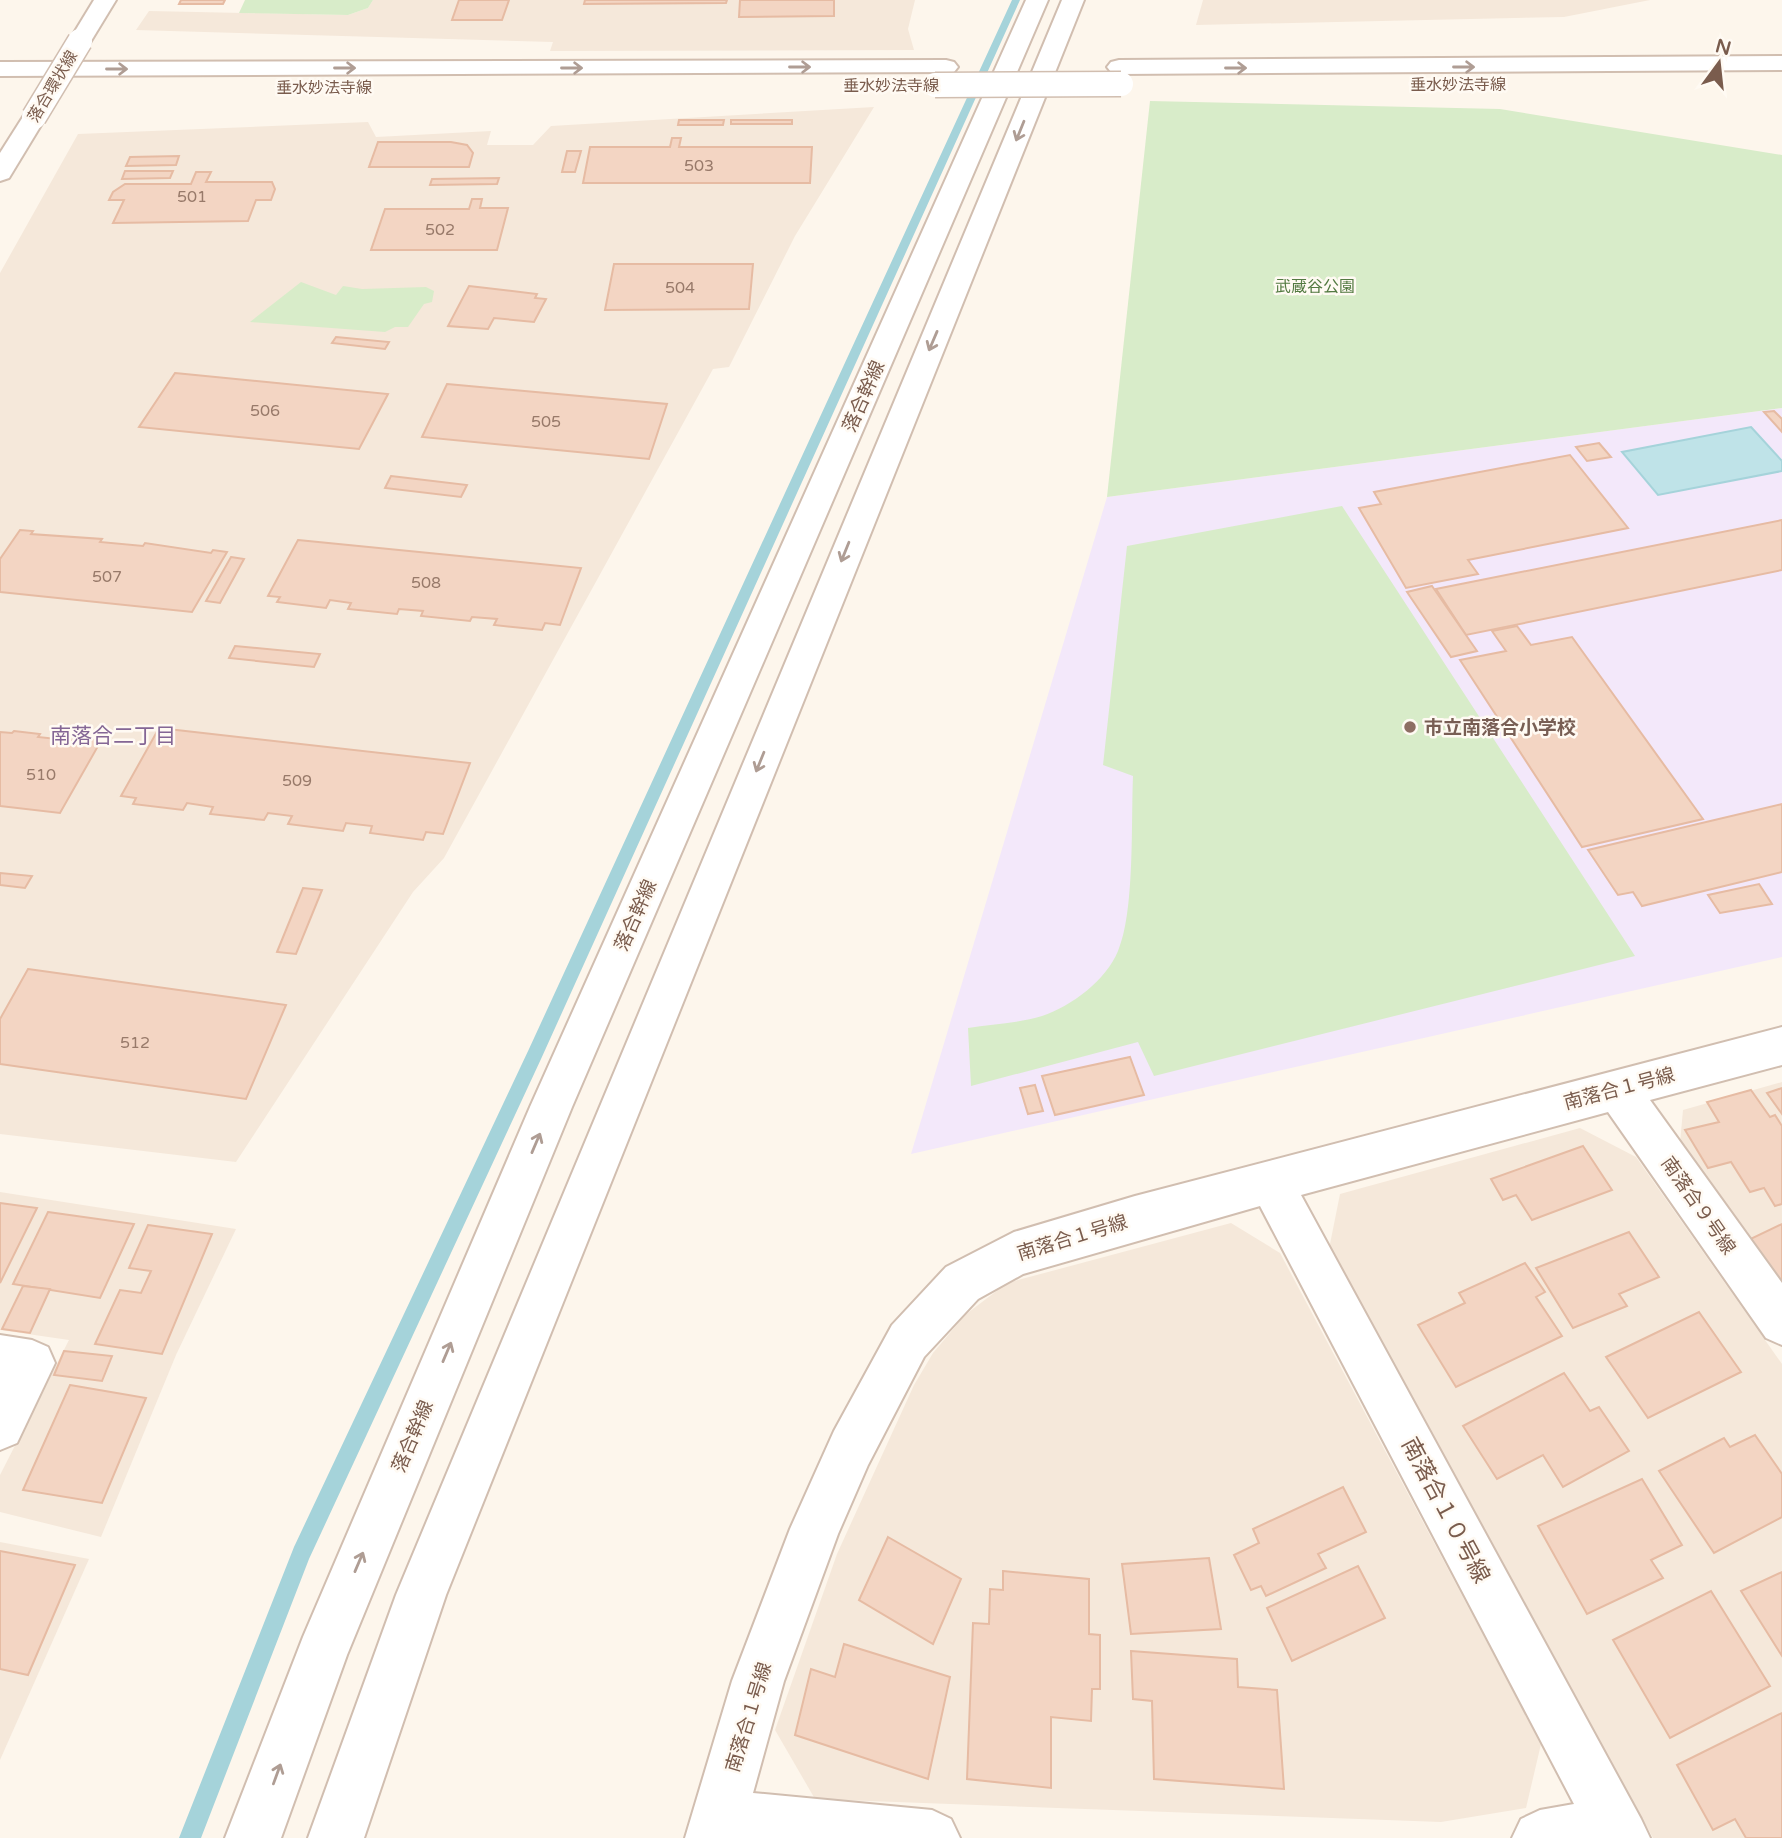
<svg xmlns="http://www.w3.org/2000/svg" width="1782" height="1838" viewBox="0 0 1782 1838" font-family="'Varela Round','Noto Sans JP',sans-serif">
<rect width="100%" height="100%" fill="#fdf6ec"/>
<g fill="#f5e8da">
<path d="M373 0H915L908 29 914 50 550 51 553 42 136 30 149 11 348 15 368 8Z"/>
<path d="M1203 0H1650L1564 17 1196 25Z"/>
<path d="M874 107 795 236 729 367 713 369 444 858 413 892 236 1162 0 1134V273L78 134 368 122 376 137 491 131 487 145H533L551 126Z"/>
<path d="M1782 1082V1295L1679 1154 1683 1110Z"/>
<path d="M1580 1128 1636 1157 1782 1364V1838H1653L1329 1249 1340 1194Z"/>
<path d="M0 1192 236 1229 176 1355 101 1537 0 1512V1475L69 1340 0 1330Z"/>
<path d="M1231 1223 1280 1253 1541 1744 1526 1808 1441 1822 815 1799 775 1730 837 1554 914 1385 933 1353 965 1315 1007 1283Z"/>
<path d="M0 1542 89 1559 0 1760Z"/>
</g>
<path fill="#f3e8fa" d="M1782 408V957L911 1154 1107 497Z"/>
<g fill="#d8ecc9">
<path d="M245 0H373L368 8 348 15 239 13Z"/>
<path d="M1150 101 1500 109 1782 155V408L1107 497Z"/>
<path d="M301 282 336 295 343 286 362 289 426 287 434 291 432 302 424 304 408 327H395L385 332 250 322Z"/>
<path d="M1342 506 1635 956 1154 1076 1138 1042 971 1086 968 1028C992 1024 1020 1023 1042 1016 1072 1006 1106 980 1118 951 1135 912 1131 822 1133 776L1103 765 1127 546Z"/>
</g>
<path fill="#bfe3e8" stroke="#a5d3da" stroke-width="2" d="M1751 427 1782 461V471L1658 495 1622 452Z"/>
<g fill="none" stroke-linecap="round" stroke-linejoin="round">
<path fill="#a5d3da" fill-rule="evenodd" d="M1012 0H1020L541 1059 309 1559 201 1838H179L294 1547 529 1049Z"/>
</g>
<g fill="#f3d5c3" stroke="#e6bba3" stroke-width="2">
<path d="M181 0H225L223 4H179Z"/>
<path d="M459 0H509L502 20H452Z"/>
<path d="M585 0H727L726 3 584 4Z"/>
<path d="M740 0H834V16L739 17Z"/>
<path d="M679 120H724L723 125H678Z"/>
<rect x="731" y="120" width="61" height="4"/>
<path d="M672 138H681L679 147H812L810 183H583L590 147H670Z"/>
<path d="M378 142H451L467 145 473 153 469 167H369Z"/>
<path d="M567 151H581L575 172H562Z"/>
<path d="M179 156 176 165 126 166 130 157Z"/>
<path d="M125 171H173L170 178 122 179Z"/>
<path d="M196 172H211L206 182H272L275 189 271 200H256L248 221 113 223 124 200H109L113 192 125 184H191Z"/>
<path d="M499 178 497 184 430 185 432 179Z"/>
<path d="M472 199H482L480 208H508L497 250H371L385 209H469Z"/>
<path d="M614 264H753L749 309 605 310Z"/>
<path d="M469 286 537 294 535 298 546 299 534 322 494 318 488 329 448 326Z"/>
<path d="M336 337 389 342 385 349 332 343Z"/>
<path d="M175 373 388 394 359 449 139 427Z"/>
<path d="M447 384 667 404 649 459 422 437Z"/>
<path d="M1774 411 1782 419V432L1764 412Z"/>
<path d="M1599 443 1611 457 1587 461 1576 447Z"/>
<path d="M1570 455 1628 528 1468 560 1478 574 1406 588 1359 508 1381 504 1374 492Z"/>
<path d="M391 476 467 485 461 497 385 488Z"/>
<path d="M1782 520V570L1466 635 1436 589Z"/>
<path d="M20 530 33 531 31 534 102 539 100 542 143 546 145 543 211 553 213 550 227 552 192 612 0 592V559Z"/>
<path d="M298 540 581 568 560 625 545 623 542 630 494 625 497 619 472 617 470 621 421 616 423 611 399 609 397 614 348 609 351 603 330 600 326 608 277 602 280 597 268 596Z"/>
<path d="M231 557 244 559 220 603 206 601Z"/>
<path d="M1432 586 1477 651 1451 657 1407 592Z"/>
<path d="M1517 626 1531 645 1572 637 1703 819 1582 847 1460 660 1506 651 1492 631Z"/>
<path d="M235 646 320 654 314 667 229 658Z"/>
<path d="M159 728 470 763 443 834 426 832 423 840 370 833 372 826 346 823 343 831 288 824 292 816 268 813 264 820 210 814 213 807 187 803 183 810 133 804 136 798 121 796Z"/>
<path d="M14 731 40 734 38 737 84 742 86 738 102 739 60 813 0 806V732L12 733Z"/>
<path d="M1782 804V872L1642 906 1633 892 1618 895 1588 850Z"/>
<path d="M0 873 32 876 25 888 0 885Z"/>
<path d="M1759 884 1772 904 1720 913 1708 895Z"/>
<path d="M303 888 322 890 296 954 277 952Z"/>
<path d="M28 969 286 1005 246 1099 0 1064V1019Z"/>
<path d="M1130 1057 1144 1095 1055 1115 1042 1076Z"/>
<path d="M1035 1085 1043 1111 1028 1114 1020 1088Z"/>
<path d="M1782 1088V1114L1767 1093Z"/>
<path d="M1751 1090 1770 1117 1775 1115 1782 1126V1204L1775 1206 1764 1188 1750 1192 1731 1162 1708 1168 1685 1130 1719 1122 1707 1102Z"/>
<path d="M1583 1146 1612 1190 1532 1220 1516 1195 1503 1200 1491 1179Z"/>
<path d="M0 1203 37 1208 0 1283Z"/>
<path d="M48 1212 134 1224 100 1298 13 1284Z"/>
<path d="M1782 1224V1281L1775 1285 1742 1243Z"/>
<path d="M148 1225 212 1234 162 1354 95 1344 120 1290 141 1293 151 1271 129 1268Z"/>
<path d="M1629 1232 1659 1277 1619 1294 1627 1306 1573 1328 1536 1268Z"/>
<path d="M1525 1263 1545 1292 1536 1297 1562 1336 1456 1387 1418 1325 1465 1303 1459 1293Z"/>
<path d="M23 1286 50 1289 30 1333 2 1329Z"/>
<path d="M1699 1312 1741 1372 1648 1418 1606 1357Z"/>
<path d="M64 1351 112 1356 102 1381 54 1375Z"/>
<path d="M1564 1373 1590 1411 1599 1407 1629 1451 1563 1487 1543 1455 1497 1479 1463 1426Z"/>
<path d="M70 1385 146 1398 102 1503 23 1490Z"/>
<path d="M1755 1435 1782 1474V1517L1714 1553 1659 1471 1724 1438 1730 1447Z"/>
<path d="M1642 1479 1682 1545 1651 1560 1663 1578 1587 1614 1538 1526Z"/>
<path d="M1343 1487 1366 1532 1318 1554 1326 1568 1266 1596 1261 1586 1251 1590 1234 1555 1259 1543 1253 1529Z"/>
<path d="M888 1537 961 1579 933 1644 859 1600Z"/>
<path d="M0 1551 75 1565 28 1675 0 1669Z"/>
<path d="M1209 1558 1221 1629 1131 1634 1122 1564Z"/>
<path d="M1358 1566 1385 1618 1292 1661 1267 1608Z"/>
<path d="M1003 1571 1089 1579V1634L1100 1635V1689H1092L1091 1721 1051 1717V1788L967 1779 973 1623 989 1624 990 1589 1003 1590Z"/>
<path d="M1782 1572V1656L1741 1591Z"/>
<path d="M1711 1591 1770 1686 1670 1738 1613 1640Z"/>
<path d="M844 1644 950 1677 928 1779 795 1735 811 1669 835 1677Z"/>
<path d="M1131 1651 1237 1659 1238 1687 1277 1690 1284 1789 1154 1779 1152 1701 1133 1699Z"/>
<path d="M1782 1713V1838H1746L1735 1819 1713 1830 1677 1765Z"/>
</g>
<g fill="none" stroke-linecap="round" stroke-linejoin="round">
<defs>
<g id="minor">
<path d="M94 0H116L88 46H72L69 41Z"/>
<path d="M1026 0H1048L572 1107 347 1655 281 1838H225L303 1637 530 1107Z"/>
<path d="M1062 0H1084L446 1595 364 1838H308L396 1595Z"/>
<path d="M1782 56V70L1119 74 1111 72 1107 67 1111 62 1119 60Z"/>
<path d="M946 60 954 62 958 67 954 72 0 76V62Z"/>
<path d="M34 110 42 112 46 117 9 178 0 181V153L26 112Z"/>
<path d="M1782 1027V1065L1650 1100 1782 1283V1345L1766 1338 1608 1112 1301 1195 1641 1819 1650 1838H1512L1521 1819 1540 1810 1574 1804 1260 1206 1023 1274 978 1299 924 1357 868 1465 838 1534 784 1681 753 1793 932 1810 951 1819 960 1838H685L732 1681 790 1529 834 1431 892 1325 946 1267 1014 1232 1135 1196Z"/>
<path d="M0 1335 32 1340 48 1347 55 1363 17 1443 0 1450Z"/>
</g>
</defs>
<use href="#minor" stroke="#d1beb0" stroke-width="4"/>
<use href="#minor" fill="#fff" fill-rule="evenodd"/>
<defs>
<g id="minor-bridge">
<path d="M935 85 1121 84"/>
<path d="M34 117 80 41"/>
</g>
</defs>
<use href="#minor-bridge" stroke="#d1beb0" stroke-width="27" stroke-linecap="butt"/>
<use href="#minor-bridge" stroke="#fff" stroke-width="24"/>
</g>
<defs><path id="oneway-shaft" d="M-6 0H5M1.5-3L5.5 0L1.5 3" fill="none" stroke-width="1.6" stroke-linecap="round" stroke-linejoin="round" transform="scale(1.75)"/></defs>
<g stroke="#af9d94">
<use href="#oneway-shaft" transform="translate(800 67)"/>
<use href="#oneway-shaft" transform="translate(1464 67)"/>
<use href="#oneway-shaft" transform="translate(345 68)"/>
<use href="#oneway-shaft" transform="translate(572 68)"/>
<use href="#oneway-shaft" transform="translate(1236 68)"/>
<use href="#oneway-shaft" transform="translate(117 69)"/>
<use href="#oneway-shaft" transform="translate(1020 131) rotate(112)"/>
<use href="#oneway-shaft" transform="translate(933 341) rotate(113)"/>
<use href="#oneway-shaft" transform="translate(845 552) rotate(112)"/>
<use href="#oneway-shaft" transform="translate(760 762) rotate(112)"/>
<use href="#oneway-shaft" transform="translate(536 1143) rotate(-67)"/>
<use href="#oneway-shaft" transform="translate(447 1352) rotate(-67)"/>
<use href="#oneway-shaft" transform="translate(359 1562) rotate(-67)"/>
<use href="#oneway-shaft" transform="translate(277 1774) rotate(-70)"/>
</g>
<circle fill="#8d6e63" stroke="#fffaf3" stroke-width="2.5" cx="1410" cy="727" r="7"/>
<g text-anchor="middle" stroke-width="5" stroke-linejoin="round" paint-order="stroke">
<g font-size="16" fill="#7a5c4d" stroke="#fffaf3">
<text x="1458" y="90">垂水妙法寺線</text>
<text x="891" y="91">垂水妙法寺線</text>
<text transform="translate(52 86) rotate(-59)" y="6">落合環状線</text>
<text x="324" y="93">垂水妙法寺線</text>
</g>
<g font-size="16" fill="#987a6a">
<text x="699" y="171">503</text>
<text x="192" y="202">501</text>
<text x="440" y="235">502</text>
<text x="680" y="293">504</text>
<text x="265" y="416">506</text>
<text x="546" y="427">505</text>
<text x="107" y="582">507</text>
<text x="426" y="588">508</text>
<text x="41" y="780">510</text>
<text x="297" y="786">509</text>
<text x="135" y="1048">512</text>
</g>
<g font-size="16" fill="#537a41" stroke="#fffaf3">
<text x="1315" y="292">武蔵谷公園</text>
</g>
<g font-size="19" fill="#7a5c4d" stroke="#fffaf3">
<text transform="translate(863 396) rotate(-66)" y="7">落合幹線</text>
<text transform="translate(635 915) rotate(-66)" y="7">落合幹線</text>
<text transform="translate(1619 1088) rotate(-15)" y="7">南落合１号線</text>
<text transform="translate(1699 1205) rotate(55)" y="7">南落合９号線</text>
<text transform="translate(1072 1237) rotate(-17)" y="7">南落合１号線</text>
<text transform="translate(412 1436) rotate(-67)" y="7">落合幹線</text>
<text transform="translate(748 1717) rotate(-73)" y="7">南落合１号線</text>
</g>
<g font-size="19" font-weight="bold" fill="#785e54" stroke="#fffaf3" text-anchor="start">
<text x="1424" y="734">市立南落合小学校</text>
</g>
<g font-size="21" fill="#846695" stroke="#fffaf3">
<text x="113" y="743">南落合二丁目</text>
</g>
<g font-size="23" fill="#7a5c4d" stroke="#fffaf3">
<text transform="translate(1446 1510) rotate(62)" y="8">南落合１０号線</text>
</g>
</g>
<g transform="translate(1719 63) rotate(15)" stroke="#fffaf3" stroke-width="5" paint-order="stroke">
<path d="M0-5L12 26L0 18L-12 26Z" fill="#7a5c4d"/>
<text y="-10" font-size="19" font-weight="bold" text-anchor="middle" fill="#7a5c4d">N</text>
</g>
</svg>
